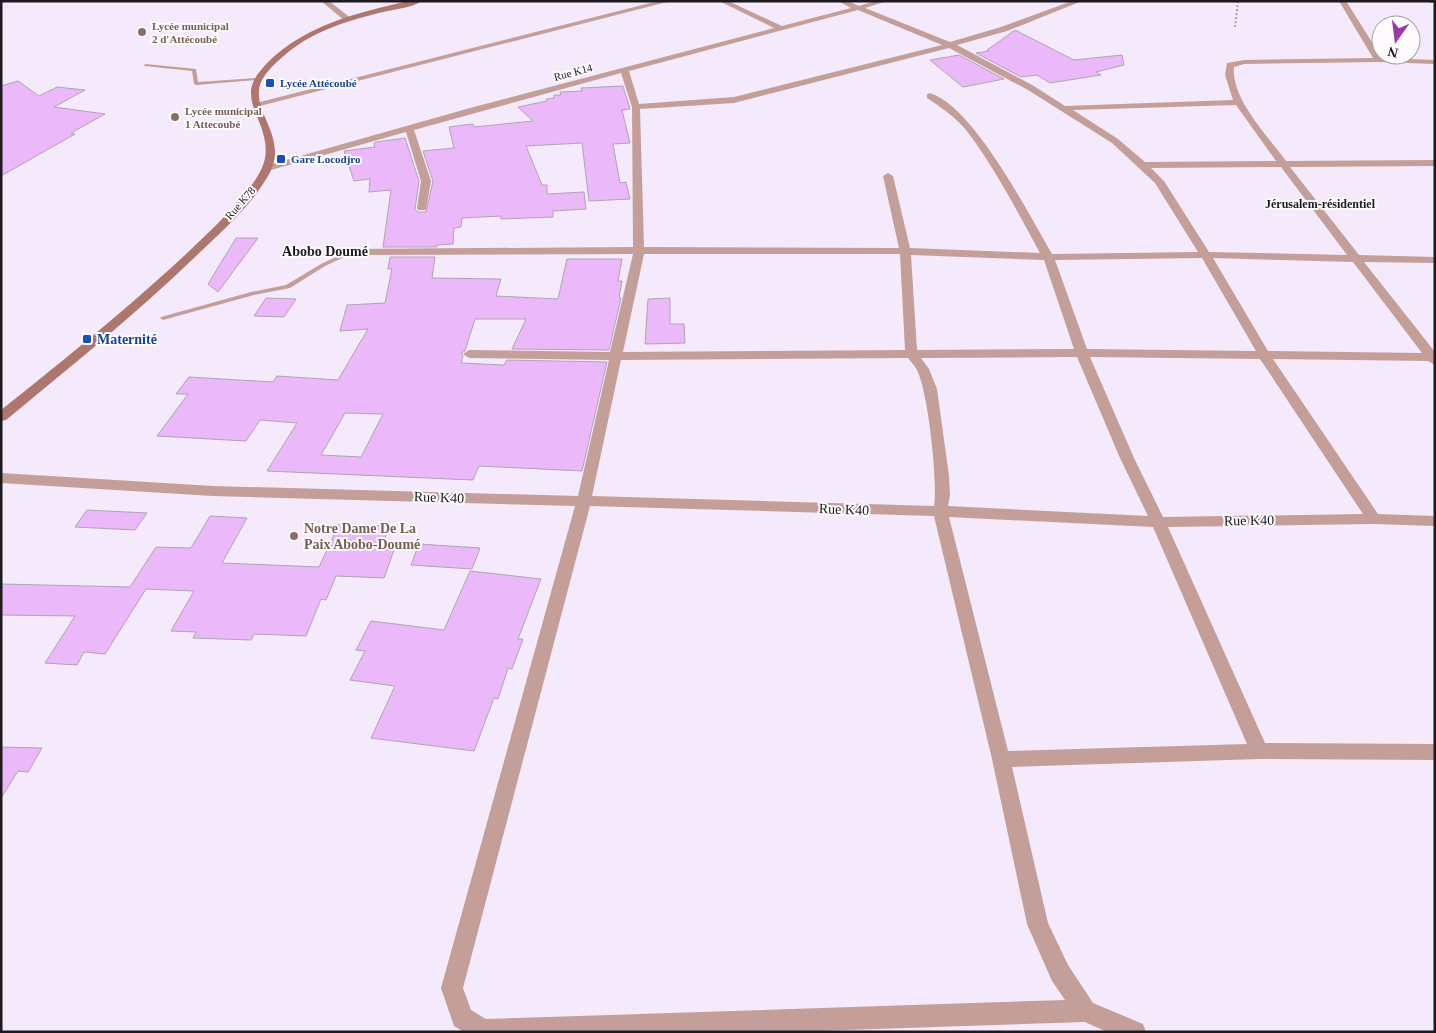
<svg xmlns="http://www.w3.org/2000/svg" width="1436" height="1033" viewBox="0 0 1436 1033" font-family="'Times New Roman',serif">
<rect width="100%" height="100%" fill="#f4eafc"/>
<g fill="#ebb8f9" stroke="#b0a4b4" fill-rule="evenodd">
<path d="M1015 30 1074 60 1122 55 1124 65 1096 72 1101 75 1050 83 1037 75 1021 77 976 53 989 51 987 50Z"/>
<path d="M959 55 1004 79 963 87 930 60Z"/>
<path d="M18 81 39 96 57 87 85 90 54 107 105 114 71 133 75 134 1 176V86Z"/>
<path d="M623 86 630 109 622 110 630 143 613 144 620 183 626 182 630 199 589 201 582 143 526 146 542 185H547V194L584 192 586 209 553 211V217L501 219V216L462 218 461 227 454 228 453 244 437 245V247H383L391 190 369 192 370 179 354 181 344 151 375 147 374 143 376 142 405 138 419 181 415 209 418 212H426L433 181 423 151 454 148 449 127 473 124 474 127 533 121 518 107 547 101 546 99 554 98V95H561L560 92 582 91 581 88Z"/>
<path d="M236 238H258L218 292 208 284Z"/>
<path d="M390 257H435L432 278 501 279 496 296 558 299 567 259H622L618 281H622L619 298H621L609 350 512 349 526 319H475L465 351 461 353 463 356 461 363 504 365 507 360 607 362 582 471 479 466 473 480 267 471 297 423 260 420 246 441 157 436 188 394H176L189 377 273 382 277 376 338 380 368 329 340 331 347 305 385 303 392 269H388ZM345 413 383 414 361 457 321 455Z"/>
<path d="M266 298 296 299 284 317 254 316Z"/>
<path d="M670 298V324H684L685 343 645 344 648 299Z"/>
<path d="M87 510 147 513 135 530 75 527Z"/>
<path d="M210 516 247 518 222 563 319 567 339 524 390 526 380 550H394L384 578 336 576 326 600 321 599 306 636 254 634 251 640 193 638 196 632 171 631 194 591 146 589 105 654 84 652 77 665 45 663 75 616 1 615V584L130 587 156 547 191 548Z"/>
<path d="M419 544 480 548 472 569 411 565Z"/>
<path d="M470 571 541 579 518 639H523L512 669 508 668 498 699 494 698 474 751 371 738 395 686 350 680 365 651 356 650 371 621 444 630Z"/>
<path d="M1 747 42 748 28 772 18 771 1 798Z"/>
</g>
<g fill="none" stroke-linecap="round" stroke-linejoin="round">
<path stroke="#aaa3b1" stroke-width="2" stroke-dasharray="2 2" stroke-linecap="butt" d="M1235 27 1238 1"/>
<g fill="#c49e98" fill-rule="evenodd">
<path d="M146 64 196 69 198 82 257 78 259 79 257 80 196 85 194 84 192 71 144 66V65Z"/>
<path d="M351 250 353 251V253L325 266 290 288 254 295 163 320 160 318 161 317 251 292 286 285 321 264Z"/>
</g>
<g fill="#c49e98" fill-rule="evenodd">
<path d="M321 1H329L352 19 345 21Z"/>
<path d="M658 1H671L256 107 252 104Z"/>
<path d="M719 1H728L782 26 851 8 838 1H848L859 6 875 1H887L865 8 950 42 1001 27 1072 1H1082L1007 31 957 45 1034 86 1065 106 1233 100 1225 75 1227 63 1244 60 1373 58 1339 1H1346L1382 58 1435 60V64L1379 62 1244 64 1234 67C1231 99 1268 136 1286 161L1435 160V166L1290 167 1359 255 1435 257V263L1364 262 1435 352V365L1428 361 1273 359 1378 514 1435 516V526L1374 524 1168 527 1265 743 1435 744V760L1259 759 1012 767 1048 923 1068 965 1093 1003 1143 1024 1146 1032H1107L1085 1022 786 1032H464L454 1026 441 988 575 506 213 496 1 483V473L213 486 578 496 609 360 469 358 463 354 469 350 610 352 633 254 351 255 346 252 351 249 633 247 632 107 621 73 414 130 431 181 426 210H418L417 208 421 181 406 132 271 170H265L263 168 265 166 470 108 774 28ZM858 10 942 45 734 97 639 104 629 71ZM949 48 1028 90 1112 143 1155 183 1198 252 1052 254C1028 213 974 107 930 93L927 94V98C941 107 955 117 966 130 994 166 1018 213 1040 253L910 248 893 176 888 173 883 176 899 248 644 247 640 109 734 103ZM1236 105 1276 161 1145 162 1118 139 1073 110ZM1281 167 1347 255 1209 252 1164 181 1151 168ZM644 254H900L905 350 623 352ZM911 255 1044 260 1074 349 917 350ZM1202 258 1256 351 1087 349 1055 260ZM1213 258 1353 262 1422 353 1268 351ZM1077 357 1120 458 1148 516 948 506 950 495 949 476 937 389 929 369 921 358ZM1090 357 1260 359 1363 514 1163 517 1134 458ZM908 358C911 362 915 366 917 370 928 391 938 483 934 506L592 496 621 360ZM590 506 934 516 992 759 1027 924 1052 981 1065 1000 486 1019 471 1010 463 988ZM949 517 1153 527 1247 744 1008 751Z"/>
<rect x="1430" y="1" width="5" height="2"/>
</g>
<path fill="#ad776e" fill-rule="evenodd" d="M408 1H422C412 8 395 9 383 12 349 20 313 31 286 54 278 61 266 71 261 82 249 112 291 137 268 176 250 207 221 232 195 257 135 315 70 367 6 420L1 421V410C59 364 117 317 172 267 198 243 224 219 246 192 268 166 271 150 258 119 255 111 251 103 251 94 250 81 260 71 268 62 307 24 358 13 408 1Z"/>
</g>
<g fill="#8d6e63" stroke="#fdfafe" stroke-width="2">
<circle cx="142" cy="32" r="5"/>
<circle cx="175" cy="117" r="5"/>
<circle cx="294" cy="536" r="5"/>
</g>
<g fill="#1a4fb4" stroke="#fdfafe" stroke-width="2">
<rect x="265" y="78" width="10" height="10" rx="2.5"/>
<rect x="276" y="154" width="10" height="10" rx="2.5"/>
<rect x="82" y="334" width="10" height="10" rx="2.5"/>
</g>
<g text-anchor="middle" stroke-width="4" stroke-linejoin="round" paint-order="stroke">
<g font-size="11" font-weight="bold" fill="#785e54" stroke="#fdfafe" text-anchor="start">
<text x="152" y="30">Lycée municipal<tspan x="152" dy="13">2 d'Attécoubé</tspan></text>
<text x="185" y="115">Lycée municipal<tspan x="185" dy="13">1 Attecoubé</tspan></text>
</g>
<g font-size="11" fill="#1c191f" stroke="#fdfafe">
<text transform="translate(573 72) rotate(-15)" y="4">Rue K14</text>
<text transform="translate(240 203) rotate(-49)" y="4">Rue K78</text>
</g>
<g font-size="11" font-weight="bold" fill="#164399" stroke="#fdfafe" text-anchor="start">
<text x="280" y="87">Lycée Attécoubé</text>
<text x="291" y="163">Gare Locodjro</text>
</g>
<g font-size="12" font-weight="bold" fill="#1c191f" stroke="#fdfafe">
<text x="1320" y="208">Jérusalem-résidentiel</text>
</g>
<g font-size="14" font-weight="bold" fill="#1c191f" stroke="#fdfafe">
<text x="325" y="256">Abobo Doumé</text>
</g>
<g font-size="14" font-weight="bold" fill="#164399" stroke="#fdfafe" text-anchor="start">
<text x="97" y="344">Maternité</text>
</g>
<g font-size="14" fill="#1c191f" stroke="#fdfafe">
<text transform="translate(439 497) rotate(2)" y="5">Rue K40</text>
<text transform="translate(844 509) rotate(2)" y="5">Rue K40</text>
<text transform="translate(1249 520) rotate(-1)" y="5">Rue K40</text>
</g>
<g font-size="14" font-weight="bold" fill="#785e54" stroke="#fdfafe" text-anchor="start">
<text x="304" y="533">Notre Dame De La<tspan x="304" dy="16">Paix Abobo-Doumé</tspan></text>
</g>
</g>
<rect width="1436" height="1033" fill="none" stroke="#1c191f" stroke-width="5"/>
<g transform="translate(1396 40) rotate(194)"><circle r="24" fill="#fdfafe" stroke="#a3a0a5"/>
<path d="M0-4L9 19L0 12L-9 19Z" fill="#963ca8"/>
<text y="-8" font-size="14" font-weight="bold" text-anchor="middle" fill="#1c191f">N</text>
</g>
</svg>
